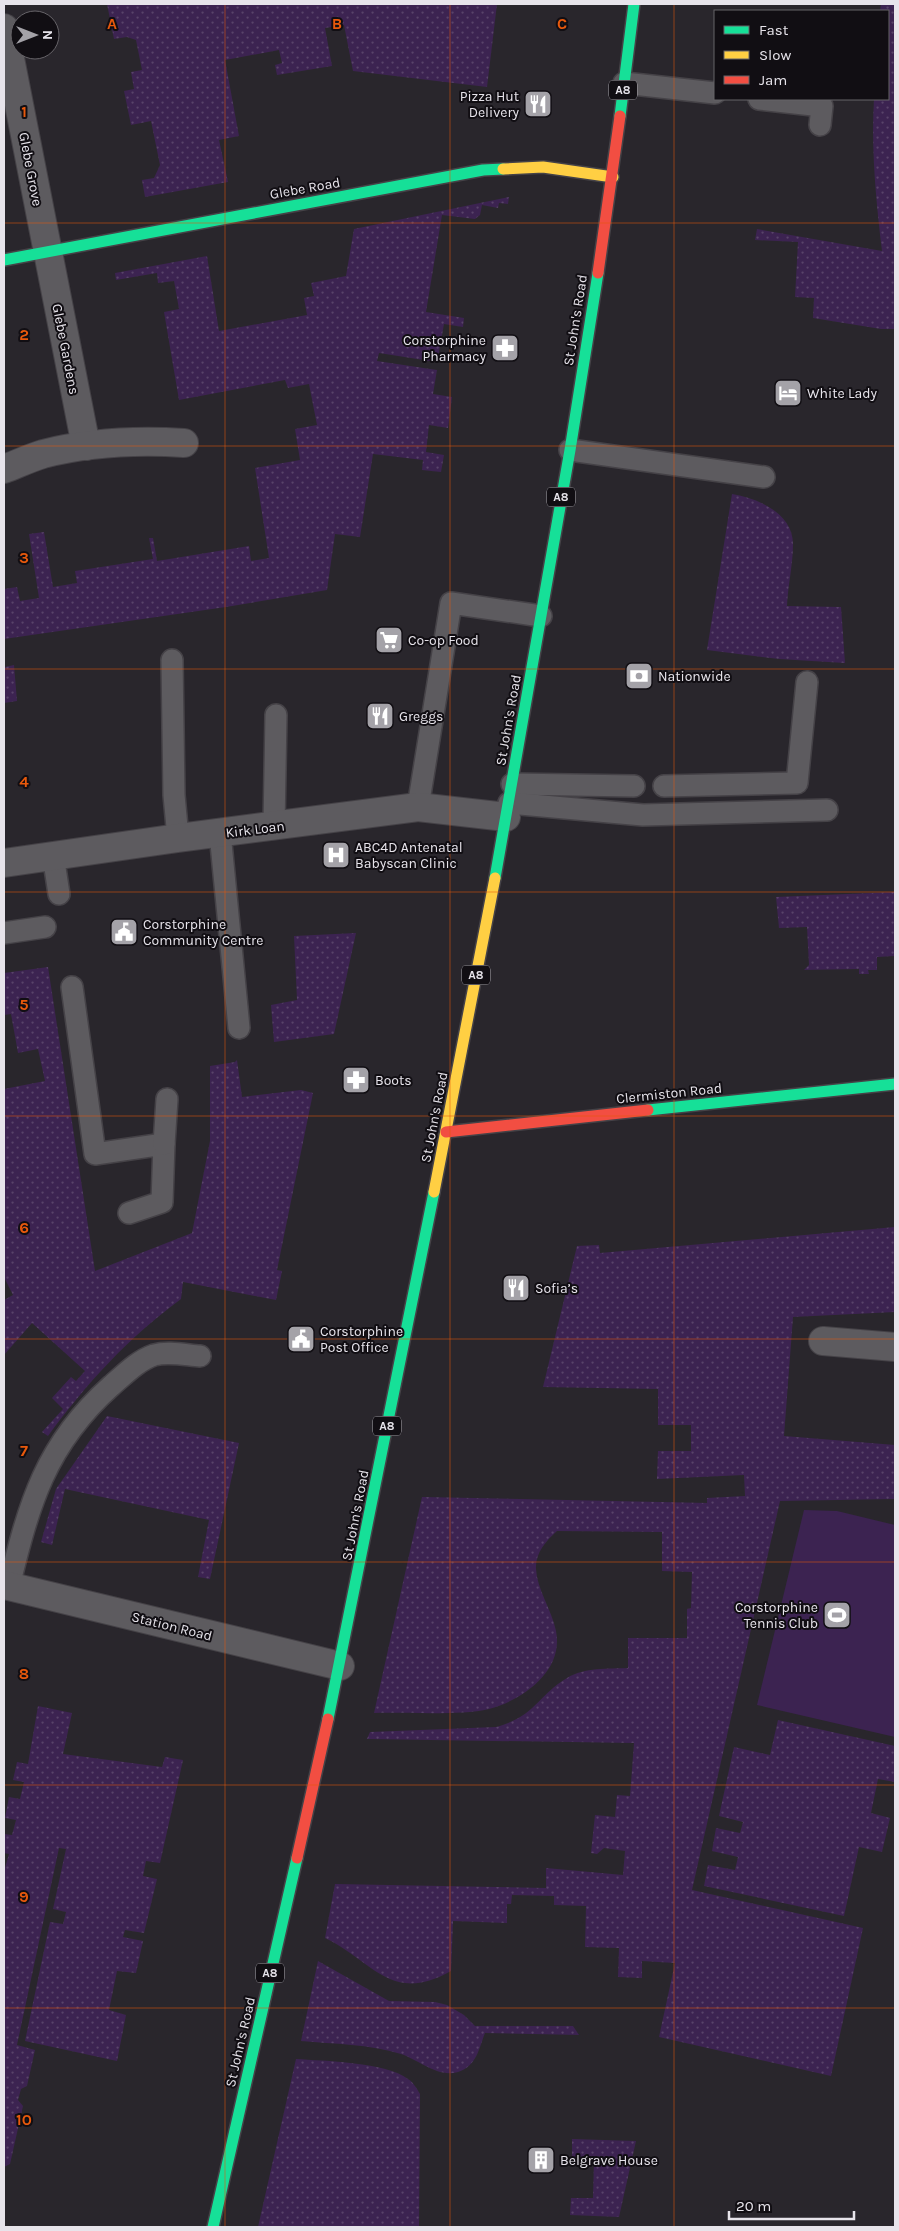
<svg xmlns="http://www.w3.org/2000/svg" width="899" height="2231" viewBox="0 0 899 2231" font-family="Karla,sans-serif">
<defs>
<pattern id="grass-dots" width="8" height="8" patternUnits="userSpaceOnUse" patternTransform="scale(1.25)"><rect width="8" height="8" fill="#3c2351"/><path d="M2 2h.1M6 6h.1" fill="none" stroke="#58436a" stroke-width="1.8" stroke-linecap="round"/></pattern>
</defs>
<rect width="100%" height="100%" fill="#29262c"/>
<g fill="url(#grass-dots)">
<path d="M107 4H497L487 87 353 71 344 25 325 28 332 66 277 75 275 65 282 63 279 50 225 60 239 136 219 140 228 182 145 197 142 180 154 178 160 165 151 121 131 125 124 91 134 89 131 72 142 70 136 40 127 37 114 39Z"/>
<path d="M881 4H895V329H881L813 318 814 298 795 297 798 242 755 240 757 229 882 251C876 200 871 150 874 99H888V11H880Z"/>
<path d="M509 197 508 204 499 203 498 208 482 205 480 215 475 219 442 215 426 312 464 318 463 327 444 324 438 357 431 356 430 361 379 353 377 361 437 370 433 394 452 397 448 428 429 425 426 452 444 455 441 472 422 470 423 460 373 454 360 537 335 534 327 590 226 607 4 639V589L17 587 20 601 39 598 29 534 44 532 53 587 77 583 75 571 153 559 149 538H153L157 561 249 546 251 561 269 558 255 468 300 460 295 429 317 425 309 384 288 388 285 380 179 400 164 312 179 309 174 281 158 283 157 273 116 280 115 273 207 256 219 331 307 315 304 298 314 296 311 283 346 276 354 229Z"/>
<path d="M732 494C757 498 793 513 793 544 793 564 788 585 787 606L841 607 845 663 779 659 707 650Z"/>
<path d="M4 661 5 667 14 665 17 701 4 703Z"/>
<path d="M895 892V956L877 957V970H868L869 974H859V969L804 970 809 965 807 927 779 928 776 897Z"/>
<path d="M356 933 334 1034 274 1042 271 1005 297 1000 294 936Z"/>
<path d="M48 967 95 1271 192 1233 210 1141V1066L235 1062 237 1060 242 1097 301 1090 313 1093 277 1270 282 1271 276 1300 183 1282 181 1299C128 1338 86 1384 48 1436L42 1432 63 1409 52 1398 71 1377 76 1381 85 1371 32 1323 4 1355V1300L13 1295 4 1277V1089L45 1081 38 1049 18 1053 11 1014 4 1015V973Z"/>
<path d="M895 1227V1312L793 1317 784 1436 895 1445V1499L780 1501 692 1890 863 1928 831 2076 659 2037 675 1963 642 1961V1978L618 1977 619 1948 585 1947 586 1906 554 1905V1896L512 1895 511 1904H507V1923L453 1921 451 1971C391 2005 373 1961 325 1938L335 1884 546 1888V1868L623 1875 625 1851 604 1848 597 1854 591 1853 595 1815 615 1817 617 1795 630 1796 634 1743 367 1739 370 1732 496 1727C536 1716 537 1696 567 1678 585 1667 608 1669 628 1668V1638H687V1609L691 1608 692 1572 662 1571V1532L557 1531C546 1541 535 1553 536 1569 537 1590 552 1610 556 1631 564 1671 523 1700 489 1709 459 1716 406 1712 374 1713L422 1497 707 1503V1498L745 1496 744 1475 657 1479 658 1451H691V1425H658V1389L543 1387 577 1246 599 1245 600 1253Z"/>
<path d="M107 1416 239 1443 210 1579 198 1577 209 1520 65 1489 52 1545 41 1542 56 1489Z"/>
<path d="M38 1706 72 1713 63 1754 162 1767 165 1757 183 1760 160 1863 146 1861 143 1876 157 1879 144 1933 125 1930 123 1937 143 1941 136 1973 117 1971 109 2010 126 2015 117 2061 25 2041 50 1922 63 1924 66 1912 53 1909 66 1849 59 1848 17 2045 35 2050 27 2086 21 2089 18 2100 23 2106 10 2164 4 2167V1871L9 1854 4 1853V1834L12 1835 16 1820 5 1818 9 1797 20 1799 24 1782 13 1780 17 1762 28 1764Z"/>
<path d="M778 1720 895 1746V1782L878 1779 871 1813 890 1818 882 1852 859 1847 844 1916 704 1886 708 1865 735 1870 738 1857 712 1851 716 1828 740 1833 743 1822 719 1816 734 1747 770 1755Z"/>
<path d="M318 1961 389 2001 435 2002 447 2005 464 2015 475 2026H573L579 2035 485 2033C479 2048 477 2066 458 2072 438 2078 419 2060 401 2054 369 2044 334 2044 301 2041Z"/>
<path d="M296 2059C324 2061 386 2062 408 2079 414 2083 417 2089 420 2094L419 2227H258Z"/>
<path d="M572 2139 636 2141 619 2217 570 2215 571 2198H593L594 2159H572Z"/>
</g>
<path fill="#3c2351" d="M804 1510 837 1511 895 1525V1737L757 1705Z"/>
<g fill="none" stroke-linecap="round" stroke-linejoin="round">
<defs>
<g id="lane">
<path d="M624 83 715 93"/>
<path d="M759 99 822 106 820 125"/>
<path d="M570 450 764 477"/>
<path d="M172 660 174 795 178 838"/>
<path d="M512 784 634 786"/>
<path d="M664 786 797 783 807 682"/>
<path d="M509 803 643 815 827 810"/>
<path d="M418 807 451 603 541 616"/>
<path d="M274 826 276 715"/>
<path d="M220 833 239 1028"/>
<path d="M53 855 59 894"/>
<path d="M4 933 45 927"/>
<path d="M72 987 95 1154 164 1144 162 1202 129 1213"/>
<path d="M164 1144 167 1099"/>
<path d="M9 1586C29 1504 45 1445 111 1386 124 1375 137 1361 154 1355 168 1351 186 1355 200 1356"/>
</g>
<g id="street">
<path d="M4 28 86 446"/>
<path d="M4 469C17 464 30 458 43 454 90 442 136 440 184 443"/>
<path d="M4 863 178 838 418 807 506 817"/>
<path d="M823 1341 895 1347"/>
<path d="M4 1585 340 1666"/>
</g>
<g id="fast">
<path d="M620 116 634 4"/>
<path d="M4 260 483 170 503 169"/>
<path d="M495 878 570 450 598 273"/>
<path d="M648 1110 895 1084"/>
<path d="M328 1719 434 1192"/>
<path d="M213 2227 297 1858"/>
</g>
<g id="slow">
<path d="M503 169 543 167 613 177"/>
<path d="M434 1192 495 878"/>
</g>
<g id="jam">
<path d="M598 273 620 116"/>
<path d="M446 1132 648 1110"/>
<path d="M297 1858 328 1719"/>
</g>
</defs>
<use href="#lane" stroke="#454247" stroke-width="24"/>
<use href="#street" stroke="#454247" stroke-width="30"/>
<use href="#fast" stroke="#454247" stroke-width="14"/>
<use href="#slow" stroke="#454247" stroke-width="14"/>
<use href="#jam" stroke="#454247" stroke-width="14"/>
<use href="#lane" stroke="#5d5b5f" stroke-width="21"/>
<use href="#street" stroke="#5d5b5f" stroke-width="28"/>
<use href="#fast" stroke="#16e098" stroke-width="11"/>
<use href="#slow" stroke="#ffcf43" stroke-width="11"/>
<use href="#jam" stroke="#f24e42" stroke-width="11"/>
</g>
<path fill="none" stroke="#e8590c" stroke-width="1" stroke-opacity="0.55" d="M225 4V2227M450 4V2227M674 4V2227M4 223H895M4 446H895M4 669H895M4 892H895M4 1116H895M4 1339H895M4 1562H895M4 1785H895M4 2008H895"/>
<defs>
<symbol id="restaurant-square" viewBox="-11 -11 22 22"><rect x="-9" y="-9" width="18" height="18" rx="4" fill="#a4a2a8" stroke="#110e13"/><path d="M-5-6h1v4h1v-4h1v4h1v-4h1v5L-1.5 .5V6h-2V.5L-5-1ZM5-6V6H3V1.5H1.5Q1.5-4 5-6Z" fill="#fff"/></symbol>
<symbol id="pharmacy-square" viewBox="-11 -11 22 22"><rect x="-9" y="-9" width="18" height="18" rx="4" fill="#a4a2a8" stroke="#110e13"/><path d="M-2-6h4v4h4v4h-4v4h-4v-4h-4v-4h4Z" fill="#fff"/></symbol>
<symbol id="hotel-square" viewBox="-11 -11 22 22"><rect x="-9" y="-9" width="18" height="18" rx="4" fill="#a4a2a8" stroke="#110e13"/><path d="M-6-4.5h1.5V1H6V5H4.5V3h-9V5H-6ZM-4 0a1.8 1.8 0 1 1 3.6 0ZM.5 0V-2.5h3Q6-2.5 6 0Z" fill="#fff"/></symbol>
<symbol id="supermarket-square" viewBox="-11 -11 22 22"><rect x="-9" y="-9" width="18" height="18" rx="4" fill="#a4a2a8" stroke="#110e13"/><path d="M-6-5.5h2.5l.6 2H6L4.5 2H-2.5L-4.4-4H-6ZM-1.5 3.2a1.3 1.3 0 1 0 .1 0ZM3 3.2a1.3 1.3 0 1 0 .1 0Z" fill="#fff"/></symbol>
<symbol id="bank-square" viewBox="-11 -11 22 22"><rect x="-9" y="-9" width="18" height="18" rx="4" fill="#a4a2a8" stroke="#110e13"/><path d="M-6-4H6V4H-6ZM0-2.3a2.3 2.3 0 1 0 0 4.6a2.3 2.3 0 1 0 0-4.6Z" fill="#fff"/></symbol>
<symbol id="hospital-square" viewBox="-11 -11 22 22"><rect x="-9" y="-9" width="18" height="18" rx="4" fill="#a4a2a8" stroke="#110e13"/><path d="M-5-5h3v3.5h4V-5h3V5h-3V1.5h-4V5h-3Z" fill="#fff"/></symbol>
<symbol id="civic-square" viewBox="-11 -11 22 22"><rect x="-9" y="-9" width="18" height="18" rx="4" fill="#a4a2a8" stroke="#110e13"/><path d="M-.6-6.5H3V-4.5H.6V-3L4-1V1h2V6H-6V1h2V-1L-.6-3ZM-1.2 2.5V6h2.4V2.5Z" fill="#fff"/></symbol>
<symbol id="stadium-square" viewBox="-11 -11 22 22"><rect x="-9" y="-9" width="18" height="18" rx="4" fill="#a4a2a8" stroke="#110e13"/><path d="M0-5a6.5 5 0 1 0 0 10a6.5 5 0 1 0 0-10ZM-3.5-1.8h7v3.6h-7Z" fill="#fff"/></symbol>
<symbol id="building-square" viewBox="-11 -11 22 22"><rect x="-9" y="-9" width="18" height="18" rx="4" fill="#a4a2a8" stroke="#110e13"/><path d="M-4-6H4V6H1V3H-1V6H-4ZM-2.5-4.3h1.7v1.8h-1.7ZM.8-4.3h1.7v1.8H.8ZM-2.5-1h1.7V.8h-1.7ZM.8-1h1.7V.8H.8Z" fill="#fff"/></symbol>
</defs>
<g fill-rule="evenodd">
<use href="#restaurant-square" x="522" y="88" width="32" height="32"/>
<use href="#pharmacy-square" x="489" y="332" width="32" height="32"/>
<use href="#hotel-square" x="772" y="377" width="32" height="32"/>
<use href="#supermarket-square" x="373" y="624" width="32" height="32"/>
<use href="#bank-square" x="623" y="660" width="32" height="32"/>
<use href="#restaurant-square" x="364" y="700" width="32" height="32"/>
<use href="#hospital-square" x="320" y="839" width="32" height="32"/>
<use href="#civic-square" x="108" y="916" width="32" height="32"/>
<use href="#pharmacy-square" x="340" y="1064" width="32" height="32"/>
<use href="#restaurant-square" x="500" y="1272" width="32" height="32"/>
<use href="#civic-square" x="285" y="1323" width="32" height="32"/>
<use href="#stadium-square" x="821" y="1599" width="32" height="32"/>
<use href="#building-square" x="525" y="2144" width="32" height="32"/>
</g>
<g text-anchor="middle" stroke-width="4" stroke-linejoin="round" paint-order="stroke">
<g fill="#110e13" stroke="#a7a4aa" stroke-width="1">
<rect x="609" y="80.5" width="28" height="19" rx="4"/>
<rect x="547" y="487.5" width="28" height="19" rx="4"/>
<rect x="462" y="965.5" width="28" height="19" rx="4"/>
<rect x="373" y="1416.5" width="28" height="19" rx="4"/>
<rect x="256" y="1963.5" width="28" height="19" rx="4"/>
</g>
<g font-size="12" font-weight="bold" fill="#e7e4eb">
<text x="623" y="94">A8</text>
<text x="561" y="501">A8</text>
<text x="476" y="979">A8</text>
<text x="387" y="1430">A8</text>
<text x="270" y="1977">A8</text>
</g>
<g font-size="14" fill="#e7e4eb" stroke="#110e13" text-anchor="start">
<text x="519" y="101" text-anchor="end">Pizza Hut<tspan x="519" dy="16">Delivery</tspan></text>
<text x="486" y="345" text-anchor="end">Corstorphine<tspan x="486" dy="16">Pharmacy</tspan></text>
<text x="807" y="398">White Lady</text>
<text x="408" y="645">Co-op Food</text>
<text x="658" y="681">Nationwide</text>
<text x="399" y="721">Greggs</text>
<text x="355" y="852">ABC4D Antenatal<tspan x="355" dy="16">Babyscan Clinic</tspan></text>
<text x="143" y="929">Corstorphine<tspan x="143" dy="16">Community Centre</tspan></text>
<text x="375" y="1085">Boots</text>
<text x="535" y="1293">Sofia’s</text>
<text x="320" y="1336">Corstorphine<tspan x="320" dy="16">Post Office</tspan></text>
<text x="818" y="1612" text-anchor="end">Corstorphine<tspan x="818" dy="16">Tennis Club</tspan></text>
<text x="560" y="2165">Belgrave House</text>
</g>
<g font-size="14" fill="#e7e4eb" stroke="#110e13">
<text transform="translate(31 169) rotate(79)" y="5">Glebe Grove</text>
<text transform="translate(305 188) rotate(-10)" y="5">Glebe Road</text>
<text transform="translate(575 320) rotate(-81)" y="5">St John's Road</text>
<text transform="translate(66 349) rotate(79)" y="5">Glebe Gardens</text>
<text transform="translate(508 720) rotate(-80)" y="5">St John's Road</text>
<text transform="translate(255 829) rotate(-7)" y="5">Kirk Loan</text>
<text transform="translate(669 1093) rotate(-6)" y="5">Clermiston Road</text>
<text transform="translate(434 1117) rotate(-79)" y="5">St John's Road</text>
<text transform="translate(355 1515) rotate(-79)" y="5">St John's Road</text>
<text transform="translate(172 1626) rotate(14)" y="5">Station Road</text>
<text transform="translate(240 2042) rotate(-77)" y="5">St John's Road</text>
</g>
</g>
<g font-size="16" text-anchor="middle" font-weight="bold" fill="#e8590c" stroke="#110e13" stroke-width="4" stroke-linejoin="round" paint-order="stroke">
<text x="112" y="29">A</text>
<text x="337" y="29">B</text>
<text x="562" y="29">C</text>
<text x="24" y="117">1</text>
<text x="24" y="340">2</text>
<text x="24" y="563">3</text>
<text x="24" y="787">4</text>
<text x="24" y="1010">5</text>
<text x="24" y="1233">6</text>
<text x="24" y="1456">7</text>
<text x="24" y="1679">8</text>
<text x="24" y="1902">9</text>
<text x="24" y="2125">10</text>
</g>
<rect width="899" height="2231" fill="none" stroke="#e7e4eb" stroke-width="10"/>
<rect x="714" y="10" width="175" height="90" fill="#110e13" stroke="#676469"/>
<rect x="724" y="26" width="25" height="8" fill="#16e098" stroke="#676469"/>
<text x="759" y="35" font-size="15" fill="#e7e4eb">Fast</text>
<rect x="724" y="51" width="25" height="8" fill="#ffcf43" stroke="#676469"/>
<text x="759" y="60" font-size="15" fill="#e7e4eb">Slow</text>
<rect x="724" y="76" width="25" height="8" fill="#f24e42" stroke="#676469"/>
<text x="759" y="85" font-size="15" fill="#e7e4eb">Jam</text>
<g transform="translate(35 35) rotate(90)"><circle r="24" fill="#110e13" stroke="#676469"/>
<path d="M0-4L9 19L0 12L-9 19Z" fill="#a4a2a8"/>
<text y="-8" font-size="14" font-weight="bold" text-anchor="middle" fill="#e7e4eb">N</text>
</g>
<path d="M729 2211v8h125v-8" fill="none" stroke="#e7e4eb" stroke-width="2.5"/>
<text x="736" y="2211" font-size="15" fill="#e7e4eb" stroke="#110e13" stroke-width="4" paint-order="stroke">20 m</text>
</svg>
